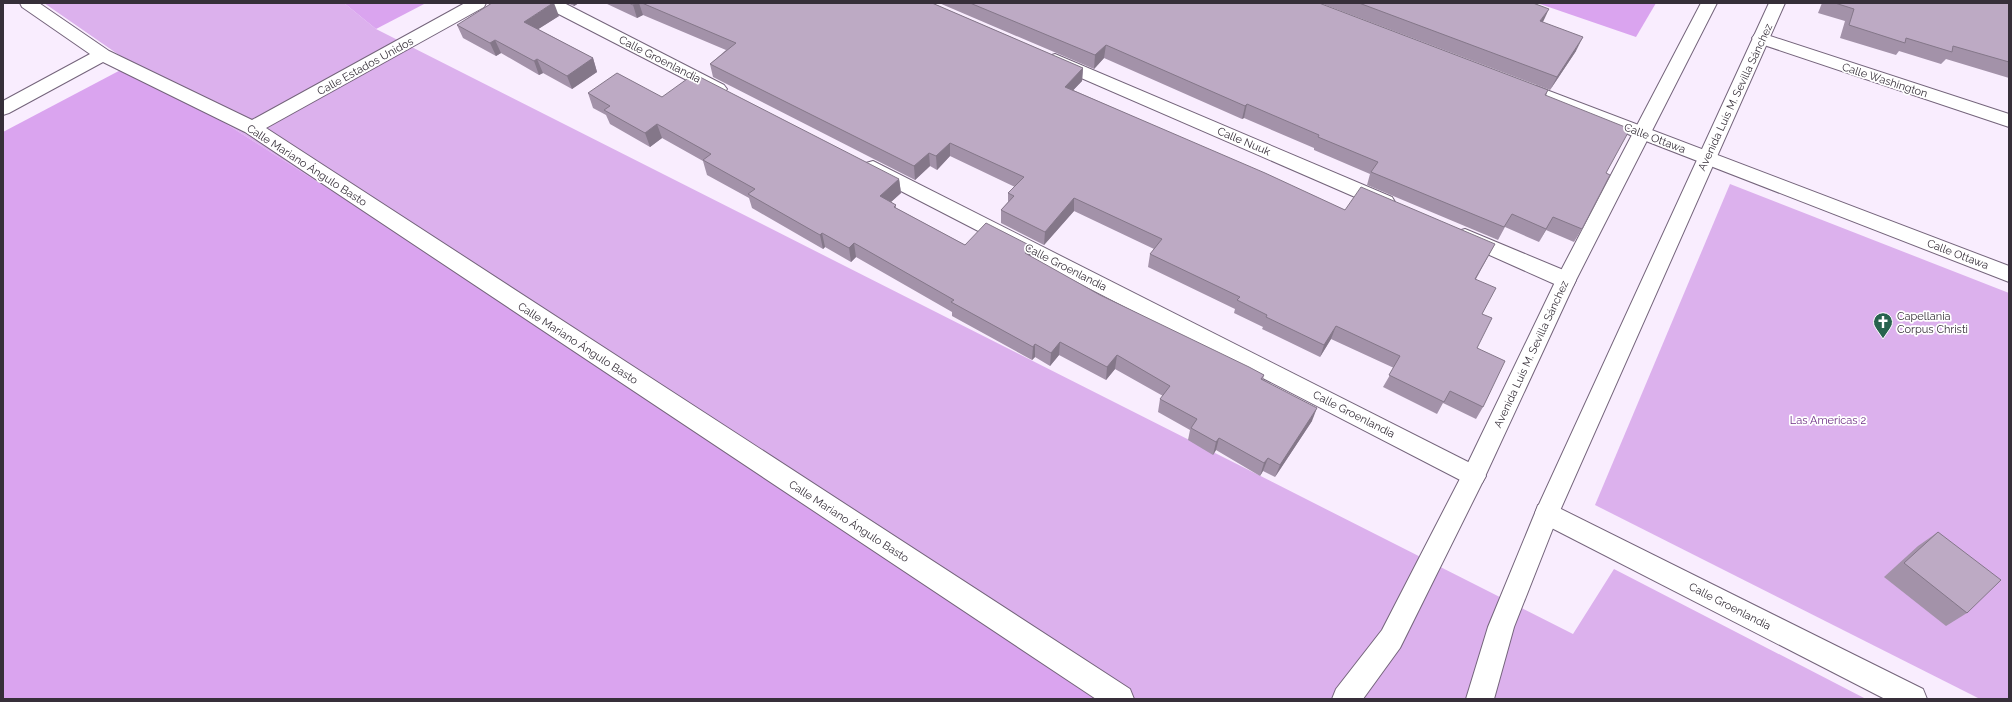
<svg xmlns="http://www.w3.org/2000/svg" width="2012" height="702" viewBox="0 0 2012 702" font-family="Raleway,sans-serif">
<rect width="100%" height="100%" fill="#f9edfe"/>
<g fill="#dcb1ed">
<path d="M44 3H344L376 29 1573 634 1614 569 1866 699H1133L132 64Z"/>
<path d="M1730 184 2009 293V699H1980L1595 505Z"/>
</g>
<g fill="#daa4ef">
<path d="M344 3H426L376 29Z"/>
<path d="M1537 3H1656L1636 37Z"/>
<path d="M132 64 1133 699H3V132Z"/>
</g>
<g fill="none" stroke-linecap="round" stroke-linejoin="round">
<defs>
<g id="street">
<path d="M20 3H39L109 51 252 120 465 3H486L484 7 266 128 1130 689 1134 699H1096L245 132 103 62 9 113 3 115V101L90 54 22 7Z"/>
<path d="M543 3H564L724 85 727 89 724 93 718 95 712 93 545 7Z"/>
<path d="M1761 33 2009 114V127L1755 42 1752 38 1755 34Z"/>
<path d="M1055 54 1392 197 1395 202 1392 207 1385 209 1378 207 1049 64 1046 60 1049 56Z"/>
<path d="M1536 86 2009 266V282L1530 96 1527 92 1530 88Z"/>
<path d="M873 161 1482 469 1486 476 1482 483 1474 486 1466 483 866 173 863 168 866 163Z"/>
<path d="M1465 229 1573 274 1576 280 1573 286 1566 288 1559 286 1458 241 1455 236 1458 231Z"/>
<path d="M1547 502 1923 689 1927 699H1885L1538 521 1535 513 1538 505Z"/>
</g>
<g id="secondary">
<path d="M1701 3H1717L1576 280 1482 483 1400 648 1363 699H1332L1336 689 1382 630 1465 469 1556 280Z"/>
<path d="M1769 3H1785L1559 513 1514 627 1494 699H1466L1488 627 1535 513Z"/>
</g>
</defs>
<use href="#street" stroke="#74647b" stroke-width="2"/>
<use href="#secondary" stroke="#74647b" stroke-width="2"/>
<use href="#street" fill="#fff" fill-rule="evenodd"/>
<use href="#secondary" fill="#fff" fill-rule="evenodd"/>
</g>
<g fill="#a392a9">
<path d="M567 3H579L574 6Z"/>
<path d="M605 3H932L1083 68 1082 81 1073 90 1345 210 1495 244 1476 279 1482 314 1477 348 1483 407 1476 419 1443 403 1437 414 1383 387 1394 368 1331 339 1320 357 1262 329 1263 327 1234 313 1235 309 1148 267 1150 254 1154 249 1074 211 1044 245 1001 223V210L1008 202V193L1015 187 950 156 937 170 930 166 915 180 713 77 710 64 726 50 643 15 637 18Z"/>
<path d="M939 3H1319L1548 90 1546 96 1606 173 1582 229 1574 242 1546 230 1539 242 1505 227 1498 240 1367 185 1370 174 1314 150V148L1244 118 1242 119 1104 58 1094 69Z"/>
<path d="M1320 3H1533L1542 22 1576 51 1550 90Z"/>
<path d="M1822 3H2009V78L1946 59 1941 64 1899 51 1896 55 1840 38 1845 21 1818 13Z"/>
<path d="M559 16 538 29 593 58 597 72 572 89 543 73 539 75 501 53 496 56 463 38 457 25Z"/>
<path d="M588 93 662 97 899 179 901 193 891 202 896 205V208L965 245 1031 257 1100 295 1264 375 1263 379 1312 421 1275 477 1263 471 1260 476 1216 450 1213 455 1188 440 1190 430 1158 412 1160 399 1163 396 1115 369 1106 380 1059 355 1050 366 1035 357 1032 360 952 316V312L856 257 851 262 825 247 823 249 752 208 749 198 707 175 703 161 662 138 650 147 610 124 606 115 593 108Z"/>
<path d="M1938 532 1967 613 1946 626 1884 577 1918 546Z"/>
</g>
<g fill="#847789">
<path d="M553 3H554L559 16 529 35 524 22Z"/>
<path d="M573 3H579L574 6Z"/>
<path d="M636 3H639L643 15 637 18 633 5Z"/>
<path d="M1549 9 1543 22 1533 35 1540 21Z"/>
<path d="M1583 37 1576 51 1550 90 1557 77Z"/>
<path d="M495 40 501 53 496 56 490 43Z"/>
<path d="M1106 45 1104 58 1094 69 1095 55Z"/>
<path d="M593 58 597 72 572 89 567 76Z"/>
<path d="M537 59 543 73 539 75 534 61Z"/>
<path d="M1083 68 1082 81 1064 100 1065 87Z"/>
<path d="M1247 104 1244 118 1242 119 1245 106Z"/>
<path d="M657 124 662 138 650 147 645 133Z"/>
<path d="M950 143V156L937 170 936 156Z"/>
<path d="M929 153 930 166 915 180 914 166Z"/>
<path d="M899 179 901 193 882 210 880 196Z"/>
<path d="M1074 198V211L1044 245 1045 232Z"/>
<path d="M1553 217 1546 230 1539 242 1546 229Z"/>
<path d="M822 233 825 247 823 249 820 235Z"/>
<path d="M854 243 856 257 851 262 849 248Z"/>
<path d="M1031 246V260L1025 253Z"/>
<path d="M1336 326 1331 339 1320 357 1324 345Z"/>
<path d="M1060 342 1059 355 1050 366 1051 353Z"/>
<path d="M1035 344V357L1032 360 1033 347Z"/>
<path d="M1117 355 1115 369 1106 380 1107 367Z"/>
<path d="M1317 408 1312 421 1275 477 1280 465Z"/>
<path d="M1219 438 1216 450 1213 455 1216 442Z"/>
<path d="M1268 458 1263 471 1260 476 1264 463Z"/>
</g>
<g fill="#bdaac4" stroke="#847789">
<path d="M492 3H553L524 22 593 58 567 76 537 59 534 61 495 40 490 43 457 25Z"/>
<path d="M629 3H636L633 5Z"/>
<path d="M642 3H932L1083 68 1065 87 1265 173 1345 210 1361 187 1495 244 1475 279 1496 288 1482 314 1492 318 1477 348 1505 361 1483 407 1450 391 1444 402 1389 375 1400 356 1336 326 1324 345 1266 317 1267 315 1237 300 1240 297 1150 254 1162 239 1074 198 1045 232 1001 210 1014 196 1008 193 1024 177 950 143 936 156 929 153 914 166 710 64 736 43Z"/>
<path d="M970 3H1319L1548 90 1545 95 1630 129 1606 173 1610 175 1582 229 1553 217 1546 229 1512 214 1504 227 1371 172 1378 162 1318 137 1319 135 1247 104 1245 106 1106 45 1095 55Z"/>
<path d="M1359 3H1533L1549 9 1540 21 1583 37 1557 77Z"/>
<path d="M1835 3H2009V62L1953 46 1952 52 1906 38 1905 43 1849 25 1854 9Z"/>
<path d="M617 73 662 97 694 74 899 179 880 196 896 205 894 207 965 245 986 223 1031 246 1025 253 1100 295 1249 367 1264 375 1261 379 1317 408 1280 465 1268 458 1264 463 1219 438 1216 442 1191 428 1197 419 1160 399 1170 386 1117 355 1107 367 1060 342 1051 353 1035 344 1033 347 951 302 954 300 854 243 849 248 822 233 820 235 748 194 755 189 703 160 711 154 657 124 645 133 604 110 610 106 588 93Z"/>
<path d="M1938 532 2001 580 1967 613 1904 563Z"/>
</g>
<defs>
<symbol id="church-pin" viewBox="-11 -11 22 30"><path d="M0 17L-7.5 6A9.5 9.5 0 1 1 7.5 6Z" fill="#28634e" stroke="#fff"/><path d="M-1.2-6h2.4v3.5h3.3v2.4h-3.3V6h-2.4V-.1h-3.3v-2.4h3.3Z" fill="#fff"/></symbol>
</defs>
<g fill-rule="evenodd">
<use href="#church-pin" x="1872" y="311" width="22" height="30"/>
</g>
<g text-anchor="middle" stroke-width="3.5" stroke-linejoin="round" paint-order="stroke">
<g font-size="11" fill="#362f39" stroke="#fff">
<text transform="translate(660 59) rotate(27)" y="4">Calle Groenlandia</text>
<text transform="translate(365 66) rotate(-29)" y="4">Calle Estados Unidos</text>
<text transform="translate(1885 80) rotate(18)" y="4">Calle Washington</text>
<text transform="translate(1735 97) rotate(-65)" y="4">Avenida Luis M. Sevilla Sánchez</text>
<text transform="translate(1655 138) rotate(21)" y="4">Calle Ottawa</text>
<text transform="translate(1244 141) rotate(23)" y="4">Calle Nuuk</text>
<text transform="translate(307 165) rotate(33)" y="4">Calle Mariano Ángulo Basto</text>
<text transform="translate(1958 254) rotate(21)" y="4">Calle Ottawa</text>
<text transform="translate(1066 267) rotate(27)" y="4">Calle Groenlandia</text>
<text transform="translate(578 343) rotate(33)" y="4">Calle Mariano Ángulo Basto</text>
<text transform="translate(1531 354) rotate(-65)" y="4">Avenida Luis M. Sevilla Sánchez</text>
<text transform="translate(1354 414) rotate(27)" y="4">Calle Groenlandia</text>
<text transform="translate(849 521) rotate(33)" y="4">Calle Mariano Ángulo Basto</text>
<text transform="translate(1730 606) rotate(27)" y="4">Calle Groenlandia</text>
</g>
<g font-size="11" fill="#362f39" stroke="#fff" text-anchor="start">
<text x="1897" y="320">Capellania<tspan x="1897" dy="13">Corpus Christi</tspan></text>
</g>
<g font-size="11" fill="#6d2d84" stroke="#fff">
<text x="1828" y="424">Las Americas 2</text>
</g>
</g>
<rect width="2012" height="702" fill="none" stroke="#362f39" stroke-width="8"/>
</svg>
